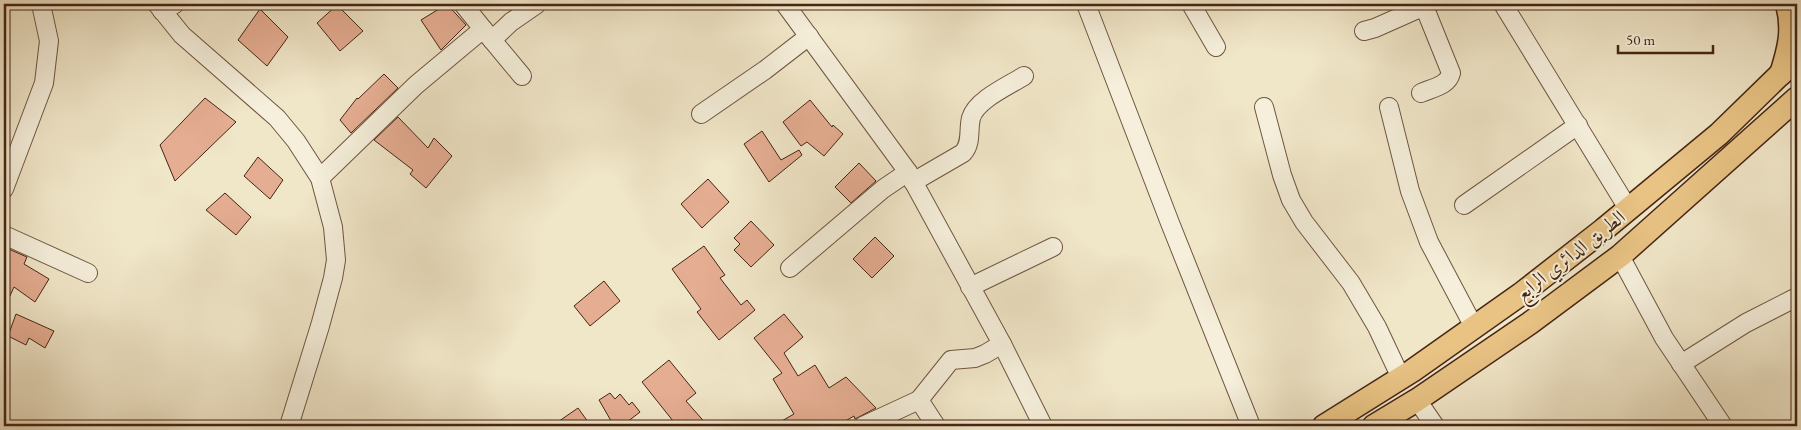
<svg xmlns="http://www.w3.org/2000/svg" width="1801" height="430" viewBox="0 0 1801 430" font-family="'EB Garamond',Amiri,serif">
<rect width="100%" height="100%" fill="#f0e6c8"/>
<filter id="stains"><feTurbulence type="fractalNoise" baseFrequency=".004" numOctaves="4"/><feColorMatrix values="0 0 0 0 .2 0 0 0 0 .09 0 0 0 0 .02 0 0 0 .5 -.17"/></filter>
<radialGradient id="worn" r=".72"><stop offset=".6" stop-color="#630" stop-opacity="0"/><stop offset="1" stop-color="#630" stop-opacity=".3"/></radialGradient>
<g fill="#e5ad92" stroke="#462514">
<path d="M447 4 466 25 441 50 421 20Z"/>
<path d="M337 5 363 31 340 51 317 23Z"/>
<path d="M260 9 288 37 267 66 238 40Z"/>
<path d="M384 74 398 88 351 133 340 120 357 98 358 99Z"/>
<path d="M205 98 236 122 175 181 160 145Z"/>
<path d="M810 100 832 127 833 125 843 134 824 156 807 142 801 146 783 122Z"/>
<path d="M398 117 428 148 434 138 452 156 426 188 410 174 413 170 374 140Z"/>
<path d="M762 131 781 160 799 150 802 155 769 182 744 144Z"/>
<path d="M258 157 283 180 270 199 244 176Z"/>
<path d="M859 163 876 181 851 203 835 187Z"/>
<path d="M708 179 729 202 702 228 681 204Z"/>
<path d="M225 193 251 217 236 235 206 210Z"/>
<path d="M751 221 774 245 751 267 734 250 740 244 734 238Z"/>
<path d="M875 237 894 256 872 278 853 259Z"/>
<path d="M704 246 725 275 720 278 741 305 747 300 755 310 719 340 697 312 701 309 672 269Z"/>
<path d="M4 247 27 257 24 264 49 279 35 302 14 287 4 309Z"/>
<path d="M604 281 620 301 590 326 574 306Z"/>
<path d="M16 314 54 331 45 348 29 338 26 345 8 336Z"/>
<path d="M784 314 803 337 784 353 798 376 815 365 829 388 846 377 876 408 855 419 854 416 837 426H773L794 414 773 379 782 373 754 338Z"/>
<path d="M669 360 696 393 686 401 708 426H677L642 382Z"/>
<path d="M610 393 615 399 620 394 629 405 632 402 640 412 622 426H614L599 400Z"/>
<path d="M578 408 591 426H552Z"/>
</g>
<g fill="none" stroke-linecap="round" stroke-linejoin="round">
<defs>
<g id="minor">
<path d="M157 4 182 35 277 118 296 141 320 178 333 227 336 260 333 278 320 326 289 426"/>
<path d="M463 4 483 29"/>
<path d="M785 4 908 172 1002 344 1043 426"/>
<path d="M1086 4 1170 223 1251 426"/>
<path d="M1191 4 1216 47"/>
<path d="M1503 4 1629 210"/>
<path d="M162 11 175 4"/>
<path d="M1364 31 1375 28 1429 4"/>
<path d="M492 40 511 22 537 4"/>
<path d="M1421 93C1432 88 1448 86 1451 73L1424 6"/>
<path d="M1264 107 1282 175 1291 200 1304 222 1351 283 1377 327 1401 378"/>
<path d="M1389 107 1410 191 1429 242 1474 327"/>
<path d="M701 114 765 70 809 36"/>
<path d="M320 178 416 85 483 29 522 76"/>
<path d="M913 182 963 153C972 143 968 130 971 118 976 100 1008 86 1024 76"/>
<path d="M4 189 44 83 49 41 41 4"/>
<path d="M1464 205 1578 125"/>
<path d="M4 235 88 273"/>
<path d="M1620 256 1664 338 1723 426"/>
<path d="M790 268 883 189 908 172"/>
<path d="M970 287 1053 247"/>
<path d="M1681 364 1746 323 1797 297"/>
<path d="M1417 400 1435 426"/>
<path d="M863 426 919 400"/>
<path d="M936 426 919 400 951 360 975 358 985 354 1002 344"/>
</g>
<g id="major">
<path d="M1781 74C1789 49 1794 30 1787 4"/>
<path d="M1324 426 1412 371 1521 294 1603 230 1719 134 1797 58"/>
<path d="M1374 426 1417 400 1530 323 1620 256 1797 98"/>
</g>
</defs>
<use href="#minor" stroke="#705541" stroke-width="20"/>
<use href="#major" stroke="#462514" stroke-width="25"/>
<use href="#minor" stroke="#f5efdb" stroke-width="18"/>
<use href="#major" stroke="#e8c384" stroke-width="22"/>
</g>
<g text-anchor="middle" stroke-width="4" stroke-linejoin="round" paint-order="stroke">
<g font-size="20" fill="#462514" stroke="#f5efdb">
<text transform="translate(1570 255) rotate(-38)" y="7">الطريق الدائري الرابع</text>
</g>
</g>
<rect width="1801" height="430" fill="none" stroke="#f0e6c8" stroke-width="20"/>
<rect x="5" y="5" width="1791" height="420" fill="none" stroke="#462514" stroke-width="2.5"/>
<rect x="10" y="10" width="1781" height="410" fill="none" stroke="#462514"/>
<path d="M1618 45v8h95v-8" fill="none" stroke="#462514" stroke-width="2.5"/>
<text x="1626" y="45" font-size="15" fill="#462514" stroke="#f5efdb" stroke-width="4" paint-order="stroke">50 m</text>
<rect width="100%" height="100%" filter="url(#stains)"/>
<rect width="100%" height="100%" fill="url(#worn)"/>
</svg>
